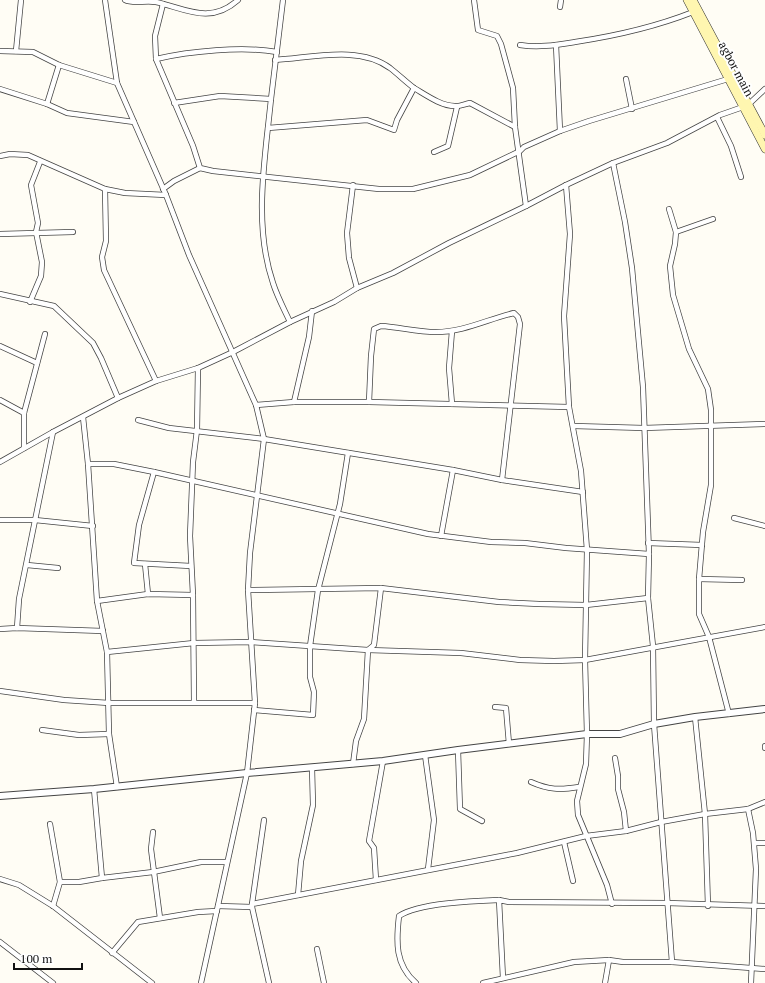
<svg xmlns="http://www.w3.org/2000/svg" width="765" height="983" viewBox="0 0 765 983" font-family="'PT Serif',serif">
<rect width="100%" height="100%" fill="#fffdf5"/>
<g fill="none" stroke-linecap="round" stroke-linejoin="round">
<defs>
<g id="minor">
<path d="M105 0 117 83 166 195 189 255 256 405 264 439 250 553 248 590 255 703 247 773 201 983"/>
<path d="M125 0C133 4 146 0 156 2 186 9 210 25 238 0"/>
<path d="M474 0 478 30 497 36 501 44 513 88 515 127 526 206"/>
<path d="M163 4 155 36 156 59 193 146 200 168 213 171 379 189H413L470 175 520 151 524 147 560 131 589 121 728 79"/>
<path d="M560 7 561 0"/>
<path d="M520 45C539 48 556 45 575 42 615 36 655 27 693 12"/>
<path d="M556 45 560 131"/>
<path d="M0 51 33 52 59 65 117 83"/>
<path d="M16 51 21 0"/>
<path d="M156 59C190 51 243 46 277 52"/>
<path d="M626 79 632 109"/>
<path d="M414 88C426 95 441 106 455 106 459 107 465 104 470 103L515 127"/>
<path d="M0 89 47 104 67 113 134 122"/>
<path d="M271 99 283 0"/>
<path d="M174 103 220 96 271 99C265 159 253 224 273 283 277 296 284 309 290 322"/>
<path d="M47 104 59 65"/>
<path d="M749 104 765 89"/>
<path d="M717 117 731 146 741 177"/>
<path d="M268 128 367 120 394 130 397 120 414 88C406 82 399 75 390 68 359 45 311 58 275 60"/>
<path d="M434 152 448 146 457 107"/>
<path d="M0 156 10 154 28 155 105 189 125 193 166 195"/>
<path d="M613 163 625 222 632 268 643 387 649 554 648 598 653 646 654 724 672 962"/>
<path d="M353 185 347 233 349 258 357 288"/>
<path d="M566 185 570 234 564 316 569 407 581 471 587 550 585 660 587 734 586 764 577 801 578 815 607 885 612 904"/>
<path d="M105 189 106 241 102 257 104 270 156 381"/>
<path d="M163 189 174 181 200 168"/>
<path d="M669 209 676 232 675 244 670 266 673 295 689 349 708 389 711 410V485L703 532 699 579V614L709 637 729 714"/>
<path d="M676 232 713 219"/>
<path d="M0 234 73 232"/>
<path d="M0 294 54 306 93 343 101 358 118 398"/>
<path d="M30 302 41 276 42 262 36 232 38 223 31 185 40 162"/>
<path d="M0 346 37 363"/>
<path d="M0 400 24 413"/>
<path d="M294 402 309 337 312 311"/>
<path d="M369 402 371 356 374 329 381 326C399 327 417 332 436 332 464 332 488 319 514 313L518 317 520 324 502 480"/>
<path d="M452 404 449 368 452 331"/>
<path d="M256 405 294 402H369L569 407"/>
<path d="M83 417 88 464 97 601 107 652 109 734 117 787"/>
<path d="M138 420 169 428 264 439 453 470 502 480 583 492"/>
<path d="M574 426 644 428 765 424"/>
<path d="M24 448V413L45 334"/>
<path d="M0 462 53 432 118 398 156 381 198 368 233 352 290 322 334 302 357 288 393 273 449 243 526 206 566 185 613 163 667 143 720 115 743 107"/>
<path d="M88 464H114L154 472 428 534 491 542 525 543 566 548 649 554"/>
<path d="M154 472 139 525 134 563 191 566"/>
<path d="M734 518 765 526"/>
<path d="M0 520H35L93 526"/>
<path d="M441 536 453 470"/>
<path d="M648 543 702 545"/>
<path d="M145 564 148 594"/>
<path d="M27 565 58 568"/>
<path d="M699 579 742 580"/>
<path d="M248 590 381 588 499 602 539 604 586 605 648 598"/>
<path d="M97 601 148 594 193 595"/>
<path d="M17 628 19 599 53 432"/>
<path d="M0 629 17 628 103 631"/>
<path d="M107 652 194 643 251 642 368 650 461 653 520 660 554 661 585 660 765 627"/>
<path d="M0 691 64 700 109 703H255"/>
<path d="M194 702 193 595 190 536 193 462 197 430 198 368"/>
<path d="M495 707 506 708 509 744"/>
<path d="M254 710 313 715 314 692 310 677V646L318 590 340 504 348 453"/>
<path d="M695 717 705 814 708 906"/>
<path d="M42 730 79 735 109 734"/>
<path d="M765 746V748"/>
<path d="M458 750 460 809 482 821"/>
<path d="M425 755 434 820 428 869"/>
<path d="M615 758 618 776V789L624 812 626 831"/>
<path d="M353 764 356 741 364 719 368 650 374 645 381 588"/>
<path d="M531 782C549 790 560 790 579 787"/>
<path d="M94 789 102 878 153 872 201 862H227"/>
<path d="M748 809 753 833 756 869 751 983"/>
<path d="M50 824 60 882 53 906"/>
<path d="M153 832 151 849 160 918"/>
<path d="M564 842 573 881"/>
<path d="M755 843H765"/>
<path d="M0 879 19 885 53 906 152 983"/>
<path d="M376 880 374 848 369 841 383 761"/>
<path d="M60 882H79L102 878"/>
<path d="M298 895 301 861 313 805 312 768"/>
<path d="M252 904 264 820"/>
<path d="M218 906 252 907V904L517 853 586 836 626 831 661 822 705 814 748 809 765 802"/>
<path d="M252 907 269 983"/>
<path d="M0 942 53 983"/>
<path d="M317 949 324 983"/>
<path d="M112 953 138 922 198 912 217 911"/>
<path d="M503 978 499 900 509 902 667 903 765 906"/>
<path d="M416 983C395 965 396 942 399 916 419 903 473 901 499 900"/>
<path d="M483 983 574 962 609 960 623 962H672L765 969"/>
<path d="M605 983 609 960"/>
</g>
<path id="tertiary" d="M0 796 94 789 247 773 383 761 458 750 587 734H620L654 724 695 717 765 709"/>
<g id="secondary">
<path d="M687 0 765 149"/>
<path d="M693 0 765 135"/>
</g>
</defs>
<use href="#minor" stroke="#444" stroke-width="6"/>
<use href="#tertiary" stroke="#444" stroke-width="8"/>
<use href="#secondary" stroke="#333" stroke-width="8"/>
<use href="#minor" stroke="#fff" stroke-width="4.5"/>
<use href="#tertiary" stroke="#fff" stroke-width="6"/>
<use href="#secondary" stroke="#fff6b0" stroke-width="7"/>
</g>
<g text-anchor="middle" stroke-width="4" stroke-linejoin="round" paint-order="stroke">
<g font-size="12" fill="#111" stroke="#fff">
<text transform="translate(736 69) rotate(62)" y="4">agbor main</text>
</g>
</g>
<path d="M14 963v6h68v-6" fill="none" stroke="#111111" stroke-width="2"/>
<text x="20" y="963" font-size="12" fill="#111111" stroke="#ffffff" stroke-width="3" paint-order="stroke">100 m</text>
</svg>
